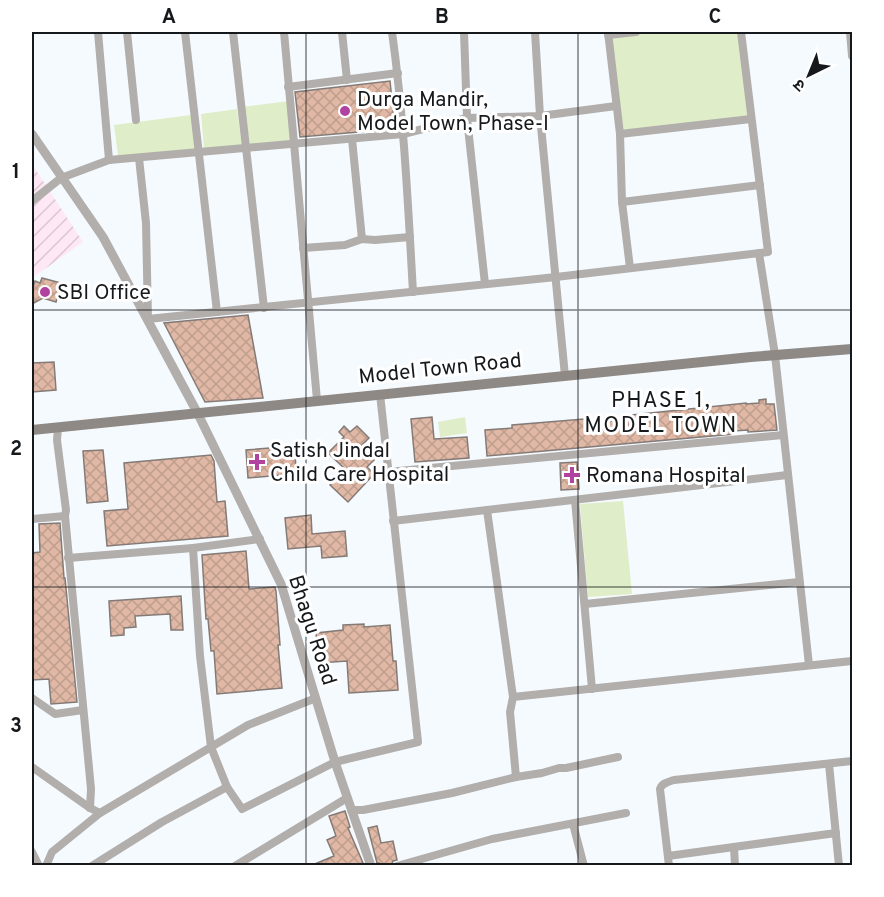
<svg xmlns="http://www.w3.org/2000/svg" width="884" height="897" viewBox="0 0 884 897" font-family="Overpass,'Noto Sans Devanagari',sans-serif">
<defs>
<pattern id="industrial-furrows" width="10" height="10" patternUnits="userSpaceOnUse" patternTransform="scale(1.5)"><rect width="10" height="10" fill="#ffe8f5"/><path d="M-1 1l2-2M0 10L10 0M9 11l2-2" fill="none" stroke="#dac6d1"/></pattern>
<pattern id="building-cross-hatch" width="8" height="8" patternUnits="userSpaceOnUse" patternTransform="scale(1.5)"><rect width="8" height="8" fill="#e0b8a5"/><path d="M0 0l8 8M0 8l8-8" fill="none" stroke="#bf9e8d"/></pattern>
</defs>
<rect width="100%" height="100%" fill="#f5faff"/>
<path fill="url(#industrial-furrows)" d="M32 164 83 242 32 278Z"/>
<g fill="#dfeec8">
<path d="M636 32H741L751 119 620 134 608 35Z"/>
<path d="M289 101 295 144 246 148 242 107Z"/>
<path d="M237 109 242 146 204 149 201 114Z"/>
<path d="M191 115 196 150 118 156 114 125Z"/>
<path d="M465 417 467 433 440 437 438 422Z"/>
<path d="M623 501 632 594 588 597 580 504Z"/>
</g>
<g fill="url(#building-cross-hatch)" stroke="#847b77" stroke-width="1.5">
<path d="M390 81 395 129 300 137 295 92Z"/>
<path d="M42 278 61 283 56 302 43 298 32 304V283L34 284 35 281 40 283Z"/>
<path d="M248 315 263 398 205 402 164 323Z"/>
<path d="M54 362 56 390 32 392V363Z"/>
<path d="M766 399V404H774L777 430 748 432V430L733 431 734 434 487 456 485 430 512 428V425L584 419 585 423 633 419 632 415 746 403V404L759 403V400Z"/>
<path d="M432 417 434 439 467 437 469 458 415 462 411 419Z"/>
<path d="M344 426 350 432 357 426 369 438 360 447 374 460 367 467 374 474 348 502 330 485 345 469 328 453 344 437 339 432Z"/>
<path d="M294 446 297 476 283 477 282 475 248 478 246 450Z"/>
<path d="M103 450 108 501 87 503 83 451Z"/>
<path d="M211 455 214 461 217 502 225 501 228 536 107 546 104 511 128 509 124 463Z"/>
<path d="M577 462 579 489 561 490 560 463Z"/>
<path d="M311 515 312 534 345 531 347 556 322 558 321 546 288 549 285 518Z"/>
<path d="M60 523 64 578H65L77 702 51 704 49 679 32 680V553L40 552 39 524Z"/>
<path d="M246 551 249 589 275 587 276 591 280 645H278L282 688 217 694 214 651H211L208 619H206L202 555Z"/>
<path d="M181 596 183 630H171L170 614 135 616 136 627 124 628V635L111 636 109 601Z"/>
<path d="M364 624V627L390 625 393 661H396L398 690 349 693 347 661 319 663 316 633 343 630V625Z"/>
<path d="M345 811 350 827 348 828 363 863 357 866H310L334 856 327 840 336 836 329 816Z"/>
<path d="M377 826 381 843 393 841 397 860 393 861 391 866H379V863H377L368 828Z"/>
</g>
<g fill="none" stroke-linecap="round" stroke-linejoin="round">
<g stroke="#b1aeab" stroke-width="8">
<path d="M98 32 109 160"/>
<path d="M127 32 136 120"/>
<path d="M185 32 217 312"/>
<path d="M233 32 264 308"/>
<path d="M284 32 317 400"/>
<path d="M342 32 347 80"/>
<path d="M392 32C404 118 408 205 413 292"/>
<path d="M464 32 467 118 485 284"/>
<path d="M535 32 540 116 565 376"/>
<path d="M608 32 620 134 622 202 630 268"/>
<path d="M850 32 852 56"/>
<path d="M608 35 636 32"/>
<path d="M288 87 398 73"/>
<path d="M620 134 751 119"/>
<path d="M352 139 362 239"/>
<path d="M139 158 146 223 148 319 556 277 768 252 741 32"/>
<path d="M32 201 61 178 109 160 403 134 467 118 540 116 616 106"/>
<path d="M622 202 760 185"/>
<path d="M303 248 345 245 362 239 375 240 410 237"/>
<path d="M759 253 775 355 809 665"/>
<path d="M58 428 57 440 66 510 65 516 91 789 90 808"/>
<path d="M388 472 783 435"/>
<path d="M575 500 592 689"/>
<path d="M487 510 513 697 852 661"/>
<path d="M32 519 65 516"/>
<path d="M393 521 787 475"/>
<path d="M193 548 200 656 211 747 227 787 242 809 335 762 418 742 380 394"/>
<path d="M68 558 193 548 260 539"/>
<path d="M585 604 799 582"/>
<path d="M513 697 510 712 516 777"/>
<path d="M32 698 55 714 83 710"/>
<path d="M829 764 839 866"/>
<path d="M32 767 90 808 100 813 52 852 46 866"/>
<path d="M351 810H363L452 793 516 777 542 773 559 768H566L618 757"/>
<path d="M100 813 248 725 316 698"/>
<path d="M573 824 584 866"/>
<path d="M734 847 735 866"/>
<path d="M32 852 39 866"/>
<path d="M668 856 836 833"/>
<path d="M92 866 162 822 227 787"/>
<path d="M235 866 347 798"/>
<path d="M397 866 492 839 626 813"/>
<path d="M669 866 660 789C662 783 668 782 674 780L852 761"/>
</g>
<path stroke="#b1aeab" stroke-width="9" d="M32 134 103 237 198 414 281 584 335 762 371 866"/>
<path stroke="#8e8985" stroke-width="10" d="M32 430 751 357 852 349"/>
</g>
<path fill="none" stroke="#16191b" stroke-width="1.5" stroke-opacity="0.55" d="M306 32V866M578 32V866M32 310H852M32 587H852"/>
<g fill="#b242a0" stroke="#fff" stroke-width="2">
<circle cx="345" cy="111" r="6"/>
<circle cx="45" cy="292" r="6"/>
<path d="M254 453h6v6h6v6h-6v6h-6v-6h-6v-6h6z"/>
<path d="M569 466h6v6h6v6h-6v6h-6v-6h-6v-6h6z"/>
</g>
<g text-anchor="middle" stroke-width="6" stroke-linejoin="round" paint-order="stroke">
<g font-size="21" fill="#16191b" stroke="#fff" text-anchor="start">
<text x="357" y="106">Durga Mandir,<tspan x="357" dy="24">Model Town, Phase-I</tspan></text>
<text x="57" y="299">SBI Office</text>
<text x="270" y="457">Satish Jindal<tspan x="270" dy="24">Child Care Hospital</tspan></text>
<text x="586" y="482">Romana Hospital</text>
</g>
<g font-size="21" fill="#16191b" stroke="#fff">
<text transform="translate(440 368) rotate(-6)" y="7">Model Town Road</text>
<text transform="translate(313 630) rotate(72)" y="7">Bhagu Road</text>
</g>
<g font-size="22" letter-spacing="1.5" fill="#16191b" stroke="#fff">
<text x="661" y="407">PHASE 1,<tspan x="661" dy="25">MODEL TOWN</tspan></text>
</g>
</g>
<rect width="884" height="897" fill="none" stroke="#ffffff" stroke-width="66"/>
<g transform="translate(809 75) rotate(223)" stroke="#ffffff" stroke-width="4.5" paint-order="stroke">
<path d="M0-4.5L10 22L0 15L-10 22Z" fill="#16191b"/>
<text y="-9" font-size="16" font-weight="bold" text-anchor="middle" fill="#16191b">उ</text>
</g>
<rect x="33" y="33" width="818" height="831" fill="none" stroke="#16191b" stroke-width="2"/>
<g font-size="20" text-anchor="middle" font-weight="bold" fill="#16191b">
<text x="169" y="23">A</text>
<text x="442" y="23">B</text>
<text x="715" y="23">C</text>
<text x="16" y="178">1</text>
<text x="16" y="455">2</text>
<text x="16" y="732">3</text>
</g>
</svg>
